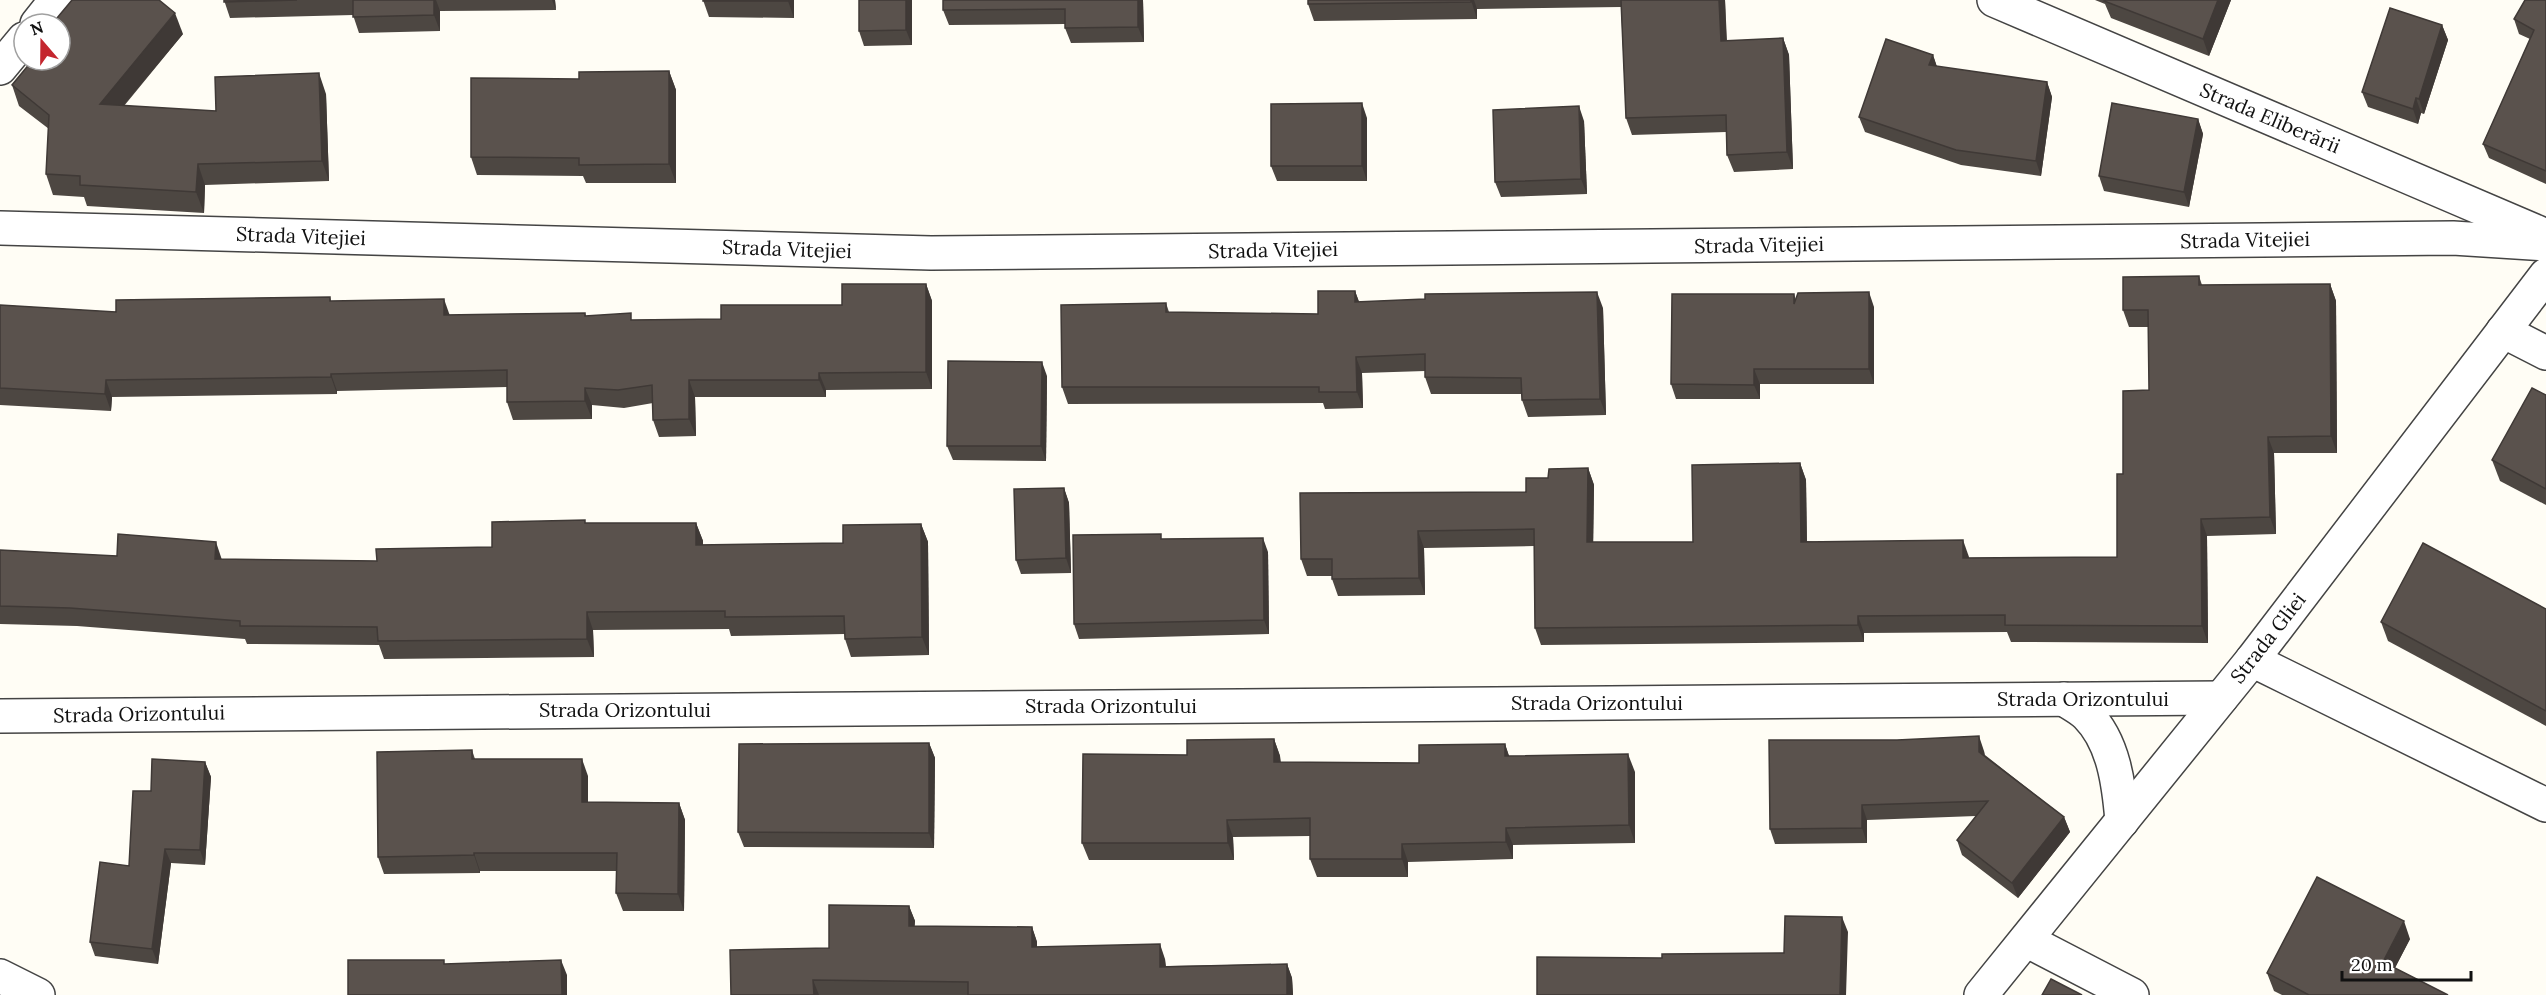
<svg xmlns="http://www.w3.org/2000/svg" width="2546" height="995" viewBox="0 0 2546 995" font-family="Lora,serif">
<rect width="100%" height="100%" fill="#fffdf5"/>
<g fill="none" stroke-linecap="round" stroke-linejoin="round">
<defs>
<g id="street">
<path d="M1994 0 2544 235"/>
<path d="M37 24 56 0"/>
<path d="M0 68 24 39"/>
<path d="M0 228 931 253 2453 238 2546 244"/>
<path d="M2503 331 2546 353"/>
<path d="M2252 660 2546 805"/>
<path d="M2064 699C2071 704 2081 709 2087 715 2114 742 2119 785 2122 821"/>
<path d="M0 716 2221 698"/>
<path d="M2026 940 2132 995"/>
<path d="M0 976 38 995"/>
<path d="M1981 995 2252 660 2546 275"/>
</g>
</defs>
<use href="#street" stroke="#444" stroke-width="36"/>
<use href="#street" stroke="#fff" stroke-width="33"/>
</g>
<g fill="#4d4742">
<path d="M224 0H555L556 10 440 11V31L359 33 353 15 230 18Z"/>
<path d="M703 0H794V18L709 17Z"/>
<path d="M859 0H912V45L864 46 859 31Z"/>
<path d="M943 0H1143L1144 42 1071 43 1065 28V24L949 25 943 10Z"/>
<path d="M1308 0H1725L1727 41 1783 38 1789 55 1793 169 1734 172 1727 155 1726 132 1632 135 1626 118 1621 7 1477 9V19L1314 21 1308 4Z"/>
<path d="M2095 0H2231L2209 56 2111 18 2105 4Z"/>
<path d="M2546 0V184L2489 158 2483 144 2530 39 2519 34 2514 19Z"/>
<path d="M2442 25 2448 40 2424 114 2421 113 2418 124 2368 107 2362 92Z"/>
<path d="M183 34 124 106 216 111 326 94 329 181 205 185 204 213 87 206 84 197 53 195 46 174 49 129 19 106 12 85 28 66 26 60H60Z"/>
<path d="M1933 55 1937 67 2047 82 2052 97 2041 176 1961 165 1865 132 1859 117Z"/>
<path d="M669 71 676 90V183H586L583 176 477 175 471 157 579 79Z"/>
<path d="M1367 118V181H1277L1271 166Z"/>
<path d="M2198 119 2203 134 2189 207 2104 191 2099 176Z"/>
<path d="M1584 121 1587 194 1501 197 1495 182Z"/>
<path d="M2199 276 2202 285 2330 284 2336 301 2337 453H2274L2276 534 2207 536 2208 643 2011 642 2007 632 1864 633V642L1541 645 1535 628 1534 546 1424 548 1425 595 1338 596 1332 579V576H1307L1301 559 1526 492 1548 478 1588 468 1594 485 1593 542H1693L1800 463 1806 480 1807 541 1969 557V558L2117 557 2123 474 2149 390V327H2129L2123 310Z"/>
<path d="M926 284 932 301V389L826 390V397H695L696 436 659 437 653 420V403L624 408 592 405V419L513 420 507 402V387L337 391V394L112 397 111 411 0 405V305L116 312 330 297 331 301 450 315 585 313 586 316 633 320 721 319 842 305Z"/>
<path d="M1355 291 1359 302 1603 308 1606 415 1528 417 1522 400V394H1431L1425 377V371L1362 373 1363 408 1325 409 1323 403 1068 404 1062 387 1166 303 1169 312 1318 314Z"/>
<path d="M1794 294 1796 300 1874 307V384H1760V399H1676L1671 384Z"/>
<path d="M1047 376 1046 461 953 460 947 446Z"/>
<path d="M2546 395V505L2500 481 2492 460Z"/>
<path d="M1064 488 1069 503 1071 573 1021 574 1016 560Z"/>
<path d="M586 523H696L703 541V545L843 543 921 524 928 542 929 655 851 657 845 639V634L731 636 729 629 593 630 594 657 384 659 379 645 247 644 245 639 77 626 0 624V550L117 556 222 559 377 561 492 547Z"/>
<path d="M1163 539 1268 552 1269 634 1079 639 1074 624Z"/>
<path d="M2546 609V726L2388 641 2381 622Z"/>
<path d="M1274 739 1280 756 1281 763H1419L1505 744 1509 756 1635 772V843L1513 845V859L1408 862V877H1317L1310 859V836L1233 837 1234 860H1089L1082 843 1187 755Z"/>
<path d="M929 743 935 758 934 848 744 847 738 832Z"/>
<path d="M472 750 475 759 588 776V802L679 803 685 820 684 911H623L616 893 617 871H480V873L384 874 378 857Z"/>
<path d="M1984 751 1985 755 2064 817 2070 832 2018 898 1962 855 1957 840 1976 816 1867 820V843L1775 844 1770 829Z"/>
<path d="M205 762 211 777 205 865 171 863 158 964 95 956 90 942 129 866 151 791Z"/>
<path d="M909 906 915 921 914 926 1032 927 1037 942V947L1165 959 1166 966 1287 964 1292 978 1293 995H731L829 948Z"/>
<path d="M2410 939 2395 968 2448 995H2282L2274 991 2267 973Z"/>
</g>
<g fill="#3f3936">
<path d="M434 0H436L440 11V31L434 15Z"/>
<path d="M552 0H555L556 10Z"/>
<path d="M788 0H794V18L788 1Z"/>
<path d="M906 0H912V45L906 30Z"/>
<path d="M1138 0H1143L1144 42 1138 27Z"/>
<path d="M1471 0H1474L1477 9V19Z"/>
<path d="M1719 0H1725L1727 58 1721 41Z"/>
<path d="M2218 0H2231L2209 56 2203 39Z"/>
<path d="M175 13 183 34 107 125 100 104Z"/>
<path d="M2442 25 2448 40 2424 114 2419 99Z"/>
<path d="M1783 38 1789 55 1793 169 1787 152Z"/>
<path d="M1933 55 1938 70 1929 65Z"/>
<path d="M669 71 676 90V183L669 164Z"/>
<path d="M319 73 326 94 329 181 322 161Z"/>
<path d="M2047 82 2052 97 2041 176 2036 161Z"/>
<path d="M2416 98 2421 113 2418 124 2413 109Z"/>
<path d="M1362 103 1367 118V181L1362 166Z"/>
<path d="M1579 106 1584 121 1587 194 1581 179Z"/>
<path d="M2198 119 2203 134 2189 207 2184 192Z"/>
<path d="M198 164 205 185 204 213 196 192Z"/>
<path d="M926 284 932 301V389L926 372Z"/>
<path d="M2330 284 2336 301 2337 453 2331 436Z"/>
<path d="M1355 291 1361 307 1355 302Z"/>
<path d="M1597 292 1603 308 1606 415 1600 399Z"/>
<path d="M1869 292 1874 307V384L1869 369Z"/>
<path d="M444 299 450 316 444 315Z"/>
<path d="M1356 357 1362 373 1363 408 1357 392Z"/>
<path d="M1042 362 1047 376 1046 461 1041 446Z"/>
<path d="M1754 369 1760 384V399L1754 385Z"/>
<path d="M819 373 826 390V397L819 380Z"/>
<path d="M331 374 337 391V394L331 377Z"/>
<path d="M106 380 112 397 111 411 105 394Z"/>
<path d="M689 380 695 397 696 436 689 419Z"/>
<path d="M585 388 592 405V419L585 401Z"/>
<path d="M2268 437 2274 453 2276 534 2270 517Z"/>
<path d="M1800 463 1806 480 1807 558 1801 542Z"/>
<path d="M1588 468 1594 485 1593 559 1587 542Z"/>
<path d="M1064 488 1069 503 1071 573 1066 558Z"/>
<path d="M2201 519 2207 536 2208 643 2202 626Z"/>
<path d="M696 523 703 541V563L696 545Z"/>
<path d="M921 524 928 542 929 655 922 637Z"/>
<path d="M1418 531 1424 548 1425 595 1419 578Z"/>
<path d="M1263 538 1268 552 1269 634 1264 620Z"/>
<path d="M1963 540 1969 557 1970 575 1963 558Z"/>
<path d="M216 542 222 560 215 559Z"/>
<path d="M587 612 593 630 594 657 587 639Z"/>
<path d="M1858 616 1864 633V642L1858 625Z"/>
<path d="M1979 736 1984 751 1985 766 1979 752Z"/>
<path d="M1274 739 1280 756 1281 780 1274 762Z"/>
<path d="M929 743 935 758 934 848 929 833Z"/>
<path d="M1505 744 1511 762 1505 756Z"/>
<path d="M1628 754 1635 772V843L1629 825Z"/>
<path d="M582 759 588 776V819L582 802Z"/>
<path d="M205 762 211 777 205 865 200 850Z"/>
<path d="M679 803 685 820 684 911 678 894Z"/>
<path d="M1862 805 1867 820V843L1862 828Z"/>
<path d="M2064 817 2070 832 2018 898 2012 883Z"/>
<path d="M1227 820 1233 837 1234 860 1228 843Z"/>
<path d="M1506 828 1513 845V859L1506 842Z"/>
<path d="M1402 844 1408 862V877L1402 859Z"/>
<path d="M165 849 171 863 158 964 152 949Z"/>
<path d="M474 853 480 871V873L474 855Z"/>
<path d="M909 906 915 921 914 941 909 926Z"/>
<path d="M1842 917 1848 932 1846 995H1840Z"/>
<path d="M2404 921 2410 939 2389 979 2383 962Z"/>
<path d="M1032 927 1037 942V962L1032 947Z"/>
<path d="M1160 944 1165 959 1166 981 1160 967Z"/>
<path d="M561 960 567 975V995H562Z"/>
<path d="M1287 964 1292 978 1293 995H1287Z"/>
<path d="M813 980 819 995H814Z"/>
</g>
<g fill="#5a524d" stroke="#3f3936" stroke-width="1.5">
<path d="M72 0H159L175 13 100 104 216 111 215 77 319 73 322 161 198 164 196 192 80 185V176L46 174 49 115 12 85 31 62 28 60H60V24H52Z"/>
<path d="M224 0H297L224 2Z"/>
<path d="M353 0H434V15L353 17Z"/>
<rect x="703" y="0" width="85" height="1"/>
<path d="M859 0H906V30L859 31Z"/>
<path d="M943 0H1138V27L1065 28V9L943 10Z"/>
<path d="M1308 0H1471V2L1308 4Z"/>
<path d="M1621 0H1719L1721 41 1783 38 1787 152 1727 155 1726 115 1626 118Z"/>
<path d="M2105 0H2218L2203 39 2104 1Z"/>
<path d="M2525 0H2546V171L2483 144 2534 30 2514 19Z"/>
<path d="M2390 8 2442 25 2419 99 2416 98 2413 109 2362 92Z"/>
<path d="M1886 39 1933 55 1929 65 2047 82 2036 161 1956 150 1859 117Z"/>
<path d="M669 71V164L579 165V158L471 157V78L579 79V72Z"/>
<path d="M1362 103V166H1271V104Z"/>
<path d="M2112 103 2198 119 2184 192 2099 176Z"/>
<path d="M1579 106 1581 179 1495 182 1493 110Z"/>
<path d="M2199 276V285L2330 284 2331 436 2268 437 2270 517 2201 519 2202 626 2005 625V615L1858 616V625L1535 628 1534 529 1418 531 1419 578 1332 579V559H1301L1300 493 1526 492V478H1548L1549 469 1588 468 1587 542H1693L1692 465 1800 463 1801 542 1963 540V558L2117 557V474H2123V391L2149 390 2148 310H2123V277Z"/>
<path d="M842 284H926V372L819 373V380H689V419L653 420 652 385 618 390 585 388V401L507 402V370L331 374V377L106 380 105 394 0 388V305L116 312V300L330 297V301L444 299V315L585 313V316L631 313V320L721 319V305H842Z"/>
<path d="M1318 291H1355V302L1425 299V294L1597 292 1600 399 1522 400 1521 378 1425 377V354L1356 357 1357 392H1319V387H1062L1061 305 1166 303V312L1318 314Z"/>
<path d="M1869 292V369H1754V385L1671 384 1672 294H1794V304L1798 293Z"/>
<path d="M948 361 1042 362 1041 446H947Z"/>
<path d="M2532 388 2546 395V489L2492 460Z"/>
<path d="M1064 488 1066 558 1016 560 1014 489Z"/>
<path d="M585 520V523H696V545L843 543V525L921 524 922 637 845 639 844 616 725 617V611L587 612V639L378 641 377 627 240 626V621L70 608 0 606V550L117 556 118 534 216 542 215 559 377 561 376 549 492 547V522Z"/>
<path d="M1161 534V539L1263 538 1264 620 1074 624 1073 535Z"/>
<path d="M2423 543 2546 609V711L2381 622Z"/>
<path d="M1979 736V752L2064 817 2012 883 1957 840 1988 801 1862 805V828L1770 829 1769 740H1897Z"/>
<path d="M1274 739V762L1419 763V745L1505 744V756L1628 754 1629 825 1506 828V842L1402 844V859H1310V818L1227 820 1228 843H1082L1083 754 1187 755V740Z"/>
<path d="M929 743V833L738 832 739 744Z"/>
<path d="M472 750V759H582V802L679 803 678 894 616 893 617 853H474V855L378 857 377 752Z"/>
<path d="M152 759 205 762 200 850 165 849 152 949 90 942 100 862 129 866 133 791H151Z"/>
<path d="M2317 877 2404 921 2383 962 2448 995H2309L2267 973Z"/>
<path d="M829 905 909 906V926L1032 927V947L1160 944V967L1287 964V995H968V982L813 980 814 995H731L730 950 829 948Z"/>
<path d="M1785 916 1842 917 1840 995H1537V957L1662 958V954L1784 953Z"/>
<path d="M348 960H444V964L561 960 562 995H348Z"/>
<path d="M2051 979 2082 995H2042Z"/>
</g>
<g text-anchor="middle" stroke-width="6" stroke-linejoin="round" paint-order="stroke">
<g font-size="20" fill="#111" stroke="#fff">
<text transform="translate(2270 118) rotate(23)" y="7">Strada Eliberării</text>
<text transform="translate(301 236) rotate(2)" y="7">Strada Vitejiei</text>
<text transform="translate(2245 240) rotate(-1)" y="7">Strada Vitejiei</text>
<text transform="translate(1759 245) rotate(-1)" y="7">Strada Vitejiei</text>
<text transform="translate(787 249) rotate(2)" y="7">Strada Vitejiei</text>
<text transform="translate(1273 250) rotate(-1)" y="7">Strada Vitejiei</text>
<text transform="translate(2268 638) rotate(-52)" y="7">Strada Gliei</text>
<text x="2083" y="706">Strada Orizontului</text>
<text x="1597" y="710">Strada Orizontului</text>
<text x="1111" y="713">Strada Orizontului</text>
<text x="625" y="717">Strada Orizontului</text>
<text transform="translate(139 714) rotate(-1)" y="7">Strada Orizontului</text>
</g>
</g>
<g transform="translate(42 42) rotate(340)"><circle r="28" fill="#ffffff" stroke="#a0a0a0" stroke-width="1.5"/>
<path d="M0-4.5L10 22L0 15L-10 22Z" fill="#c4262e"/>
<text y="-9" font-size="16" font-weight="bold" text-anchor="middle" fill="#111111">N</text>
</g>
<path d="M2342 971v9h129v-9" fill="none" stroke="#111111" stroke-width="3"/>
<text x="2351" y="971" font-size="18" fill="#111111" stroke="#ffffff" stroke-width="4.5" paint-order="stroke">20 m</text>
</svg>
